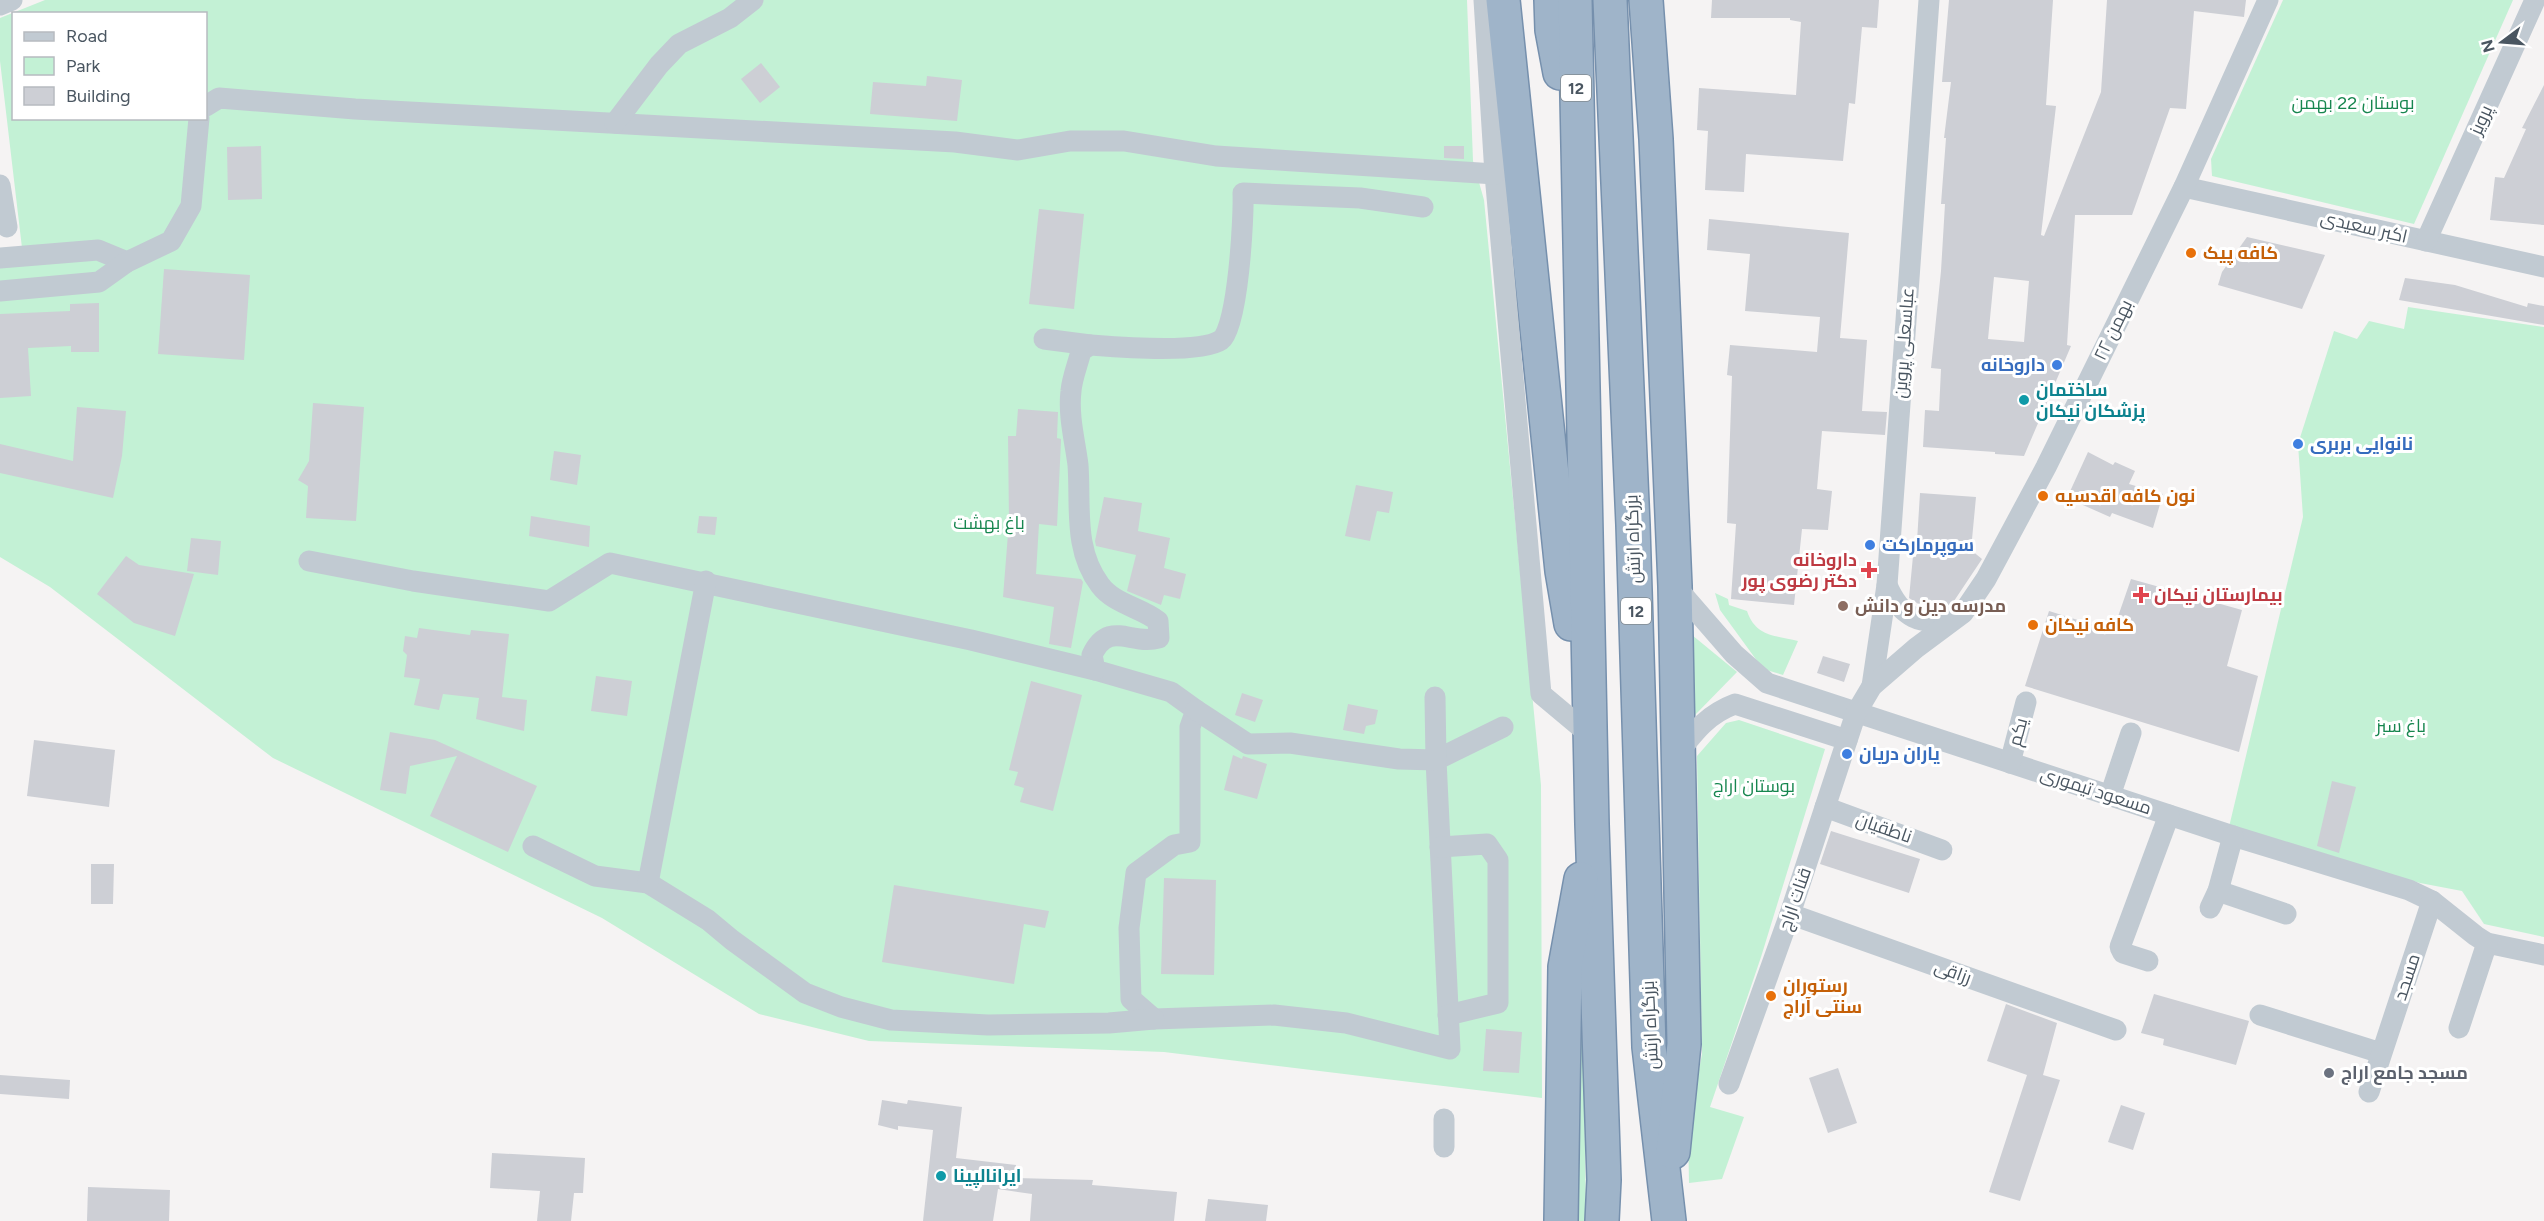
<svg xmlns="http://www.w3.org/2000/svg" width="2544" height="1221" viewBox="0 0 2544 1221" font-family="Figtree,Cairo,sans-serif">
<rect width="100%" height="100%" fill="#f5f3f3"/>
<g fill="#c3f1d5" fill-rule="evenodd">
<path d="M45 0H1467L1473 161 1484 200 1541 785 1542 1098 1164 1052 869 1041 759 1014 602 918 273 758 50 587 0 557V259L22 248 0 61V18ZM14 14H206V118H14Z"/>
<path d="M2283 0H2513L2414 224 2212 176 2211 159Z"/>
<path d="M2408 307 2544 327V937L2484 924 2462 891 2420 883 2229 827 2303 517 2298 444 2334 331 2357 339 2369 321 2404 329Z"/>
<path d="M1715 593 1728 599 1729 605 1747 611C1756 637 1774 635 1798 641L1783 675 1763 669 1720 610Z"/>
<path d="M1692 635 1737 672 1695 715Z"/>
<path d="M1739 720 1825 749 1761 957 1710 1107 1744 1117 1722 1179 1689 1183 1688 1127 1702 1054 1697 756 1726 723Z"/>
<path d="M1582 940 1586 1221H1570Z"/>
</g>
<g fill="#cdcfd5" fill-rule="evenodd">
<path d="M1712 0H1879L1877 28 1862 27 1855 104 1849 103 1843 161 1746 154 1744 192 1705 190 1708 131 1697 130 1699 88 1796 95 1801 22 1790 20V18H1711Z"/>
<path d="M1949 0H2053L2046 105 2056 106 2041 235 2044 236 2101 92 2107 0H2246L2244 17 2194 11 2186 109 2170 108 2132 215H2075L2067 345 2071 346 2024 456 1995 454V452L1923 447 1925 410 1939 411 1941 369 1931 368 1941 271 1945 204H1941L1946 138H1944L1951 82H1942ZM1994 277 2029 281 2024 342 1988 339Z"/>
<path d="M761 63 780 87 760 103 741 79Z"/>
<path d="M927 76 962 80 957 121 870 114 873 82 926 86Z"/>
<path d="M2544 85V225L2490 220 2495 177 2504 178 2526 129 2522 128Z"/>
<path d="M261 146 262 199 228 200 227 147Z"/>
<path d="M1444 146H1464V159L1444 158Z"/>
<path d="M1039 209 1084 214 1074 309 1029 304Z"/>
<path d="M1709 219 1849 233 1840 338 1867 340 1862 411 1887 412 1885 435 1822 431 1817 489 1832 491 1828 530 1802 529 1794 605 1731 599 1736 524 1727 523 1732 376 1727 375 1730 345 1817 352 1820 317 1745 311 1750 254 1707 250Z"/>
<path d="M2247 237 2325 255 2302 309 2218 285 2222 272Z"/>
<path d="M164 269 250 275 244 360 158 354Z"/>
<path d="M2405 278 2455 285 2527 307 2528 303 2544 306V325L2399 300Z"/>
<path d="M99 303V352H71V346L28 348 31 396 0 398V314L70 311V304Z"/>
<path d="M313 403 364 407 356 521 306 518 308 486 298 480 309 461Z"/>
<path d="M77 407 126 411 122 456 113 498 0 473V444L73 461Z"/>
<path d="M1018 409 1058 412 1057 438 1061 439V441L1057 526 1039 524 1036 574 1081 579 1083 582 1071 648 1049 644 1054 607 1003 597 1009 521 1008 436H1016Z"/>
<path d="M554 451 581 455 577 485 550 480Z"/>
<path d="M2088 452 2113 465 2115 462 2135 471 2129 484 2163 494 2153 528 2112 513 2110 517 2067 498Z"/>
<path d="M1356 485 1393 492 1389 513 1377 511 1370 541 1345 536Z"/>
<path d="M1920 493 1976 497 1971 550 1982 559 1952 604 1940 607 1925 608 1909 598 1913 556 1916 557Z"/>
<path d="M1104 497 1142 503 1138 531 1170 538 1164 568 1186 574 1180 599 1164 595 1161 605 1127 591 1136 555 1096 546 1095 541Z"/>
<path d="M531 516 590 526 589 547 529 536Z"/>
<path d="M699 516 717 517 715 535 697 533Z"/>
<path d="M191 538 221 541 218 575 187 571Z"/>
<path d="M126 556 139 565 194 574 175 636 134 623 97 594Z"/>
<path d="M2131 579 2242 610 2227 666 2258 676 2239 752 2025 686 2049 611 2113 631Z"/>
<path d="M419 628 470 635 471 630 509 634 502 697 527 700 524 731 476 719 479 698 443 694 439 710 414 705 420 679 404 677 407 655 403 651 405 636 417 638Z"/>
<path d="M1823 656 1850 664 1844 682 1817 673Z"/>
<path d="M596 676 632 681 627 716 591 711Z"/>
<path d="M1031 681 1082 695 1053 811 1020 802 1024 788 1014 785 1018 772 1009 770Z"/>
<path d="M1242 693 1263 700 1255 722 1235 715Z"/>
<path d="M1348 704 1378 710 1375 724 1366 726 1364 734 1343 730Z"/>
<path d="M390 732 435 740 537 786 508 852 430 816 457 756 410 766 406 794 380 790Z"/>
<path d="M34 740 115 750 109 807 27 796Z"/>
<path d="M1233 755 1242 759 1243 756 1267 764 1257 799 1224 790Z"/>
<path d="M2332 781 2356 787 2339 853 2317 846Z"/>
<path d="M1831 831 1920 859 1909 893 1820 864Z"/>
<path d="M91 864H114L113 904H91Z"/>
<path d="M1164 878 1216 880 1214 975 1161 974Z"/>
<path d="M894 885 1049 911 1045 928 1024 924 1014 984 882 962Z"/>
<path d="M2154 994 2249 1021 2236 1065 2163 1045 2164 1039 2141 1033Z"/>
<path d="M2006 1004 2057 1023 2043 1075 2060 1080 2020 1201 1989 1192 2027 1075 1987 1061Z"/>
<path d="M1486 1029 1522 1032 1519 1073 1483 1071Z"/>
<path d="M1838 1068 1857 1123 1828 1133 1809 1078Z"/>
<path d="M0 1075 70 1080 69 1099 0 1094Z"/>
<path d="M882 1100 907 1104 908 1100 962 1107 956 1158 1016 1165 1015 1178 1093 1180 1092 1185 1177 1192 1174 1221H1030L1032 1194 998 1189 993 1221H923L933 1130 898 1126V1130L878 1125Z"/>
<path d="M2121 1105 2145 1113 2133 1150 2108 1142Z"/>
<path d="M492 1153 585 1158 583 1193H574L571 1221H537L540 1191 490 1188Z"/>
<path d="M88 1187 170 1190 169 1221H87Z"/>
<path d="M1208 1199 1268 1205 1266 1221H1205Z"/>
</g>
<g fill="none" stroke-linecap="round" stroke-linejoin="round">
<defs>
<g id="trunk">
<path d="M1503 0 1562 571 1571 624"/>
<path d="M1551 0 1552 30 1560 73"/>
<path d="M1575 0 1592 824 1604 1180 1602 1221"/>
<path d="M1610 0 1633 525 1649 1047 1669 1221"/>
<path d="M1646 0 1656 139 1675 586 1684 1044 1673 1152"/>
<path d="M1561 1221 1565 967 1581 879"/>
</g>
</defs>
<use href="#trunk" stroke="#7690ad" stroke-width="36"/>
<g stroke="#c1cad2" stroke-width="21">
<path d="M1484 0 1495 174 1541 694 1590 735"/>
<path d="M0 5 12 0"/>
<path d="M206 106 219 98 355 109 955 142 1018 150 1070 141H1124L1216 156 1495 174"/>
<path d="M615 123 659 65 679 44 730 18 753 0"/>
<path d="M0 185 7 227"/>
<path d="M2184 187 2544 267"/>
<path d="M1423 207 1360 198 1243 193C1244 216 1238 328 1221 340 1200 354 1117 347 1090 345L1081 351C1078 364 1072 378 1071 391 1068 416 1075 441 1078 465 1081 506 1073 549 1100 585 1114 604 1140 607 1158 621L1159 638C1131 646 1109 619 1092 655L1095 670 1171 692 1196 710 1190 727V842L1174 845 1136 873 1129 928 1131 999 1154 1019 1274 1015 1346 1023 1450 1049 1436 760 1503 727"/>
<path d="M2426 241 2535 0"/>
<path d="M0 258 98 250 127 262"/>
<path d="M0 291 99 282 127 262 171 241 191 206 199 118"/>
<path d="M1044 339 1090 345"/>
<path d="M309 561 413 581 549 601 610 563 971 640 1095 670"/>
<path d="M1887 585C1900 616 1921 629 1955 616"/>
<path d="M1675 586 1734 654 1767 683 2233 836 2409 890 2432 901 2476 936 2487 943 2544 955"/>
<path d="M1872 686 1887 585 1929 0"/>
<path d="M1196 710 1248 744 1290 743 1399 759 1436 760 1435 697"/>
<path d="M1678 753C1695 731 1708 714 1735 704L1847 740"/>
<path d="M2010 763 2026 702"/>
<path d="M2110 796 2131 733"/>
<path d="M1825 807 1942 850"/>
<path d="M533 846 595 876 648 883 708 920 732 940 805 993 841 1007 891 1020 988 1025 1109 1023 1154 1019"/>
<path d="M1440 847 1487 844 1498 860V1003L1448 1015"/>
<path d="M648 883 706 581"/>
<path d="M2218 891 2286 914"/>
<path d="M2210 908 2218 891 2233 836"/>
<path d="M1790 914 2116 1030"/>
<path d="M2148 961 2123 953 2120 947 2169 815"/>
<path d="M2260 1015 2381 1053"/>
<path d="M2459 1028 2487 943"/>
<path d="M1729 1084 1790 914 1856 713 1872 686 1916 648 1963 613 1986 579 2046 467 2184 187 2268 0"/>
<path d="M2369 1092 2432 901"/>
<path d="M1444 1147V1119"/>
</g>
<use href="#trunk" stroke="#9fb4c9" stroke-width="33"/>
</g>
<g fill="#e8710a" stroke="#fff" stroke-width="2">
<circle cx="2191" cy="253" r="6"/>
<circle cx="2043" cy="496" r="6"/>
<circle cx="2033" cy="625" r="6"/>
<circle cx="1771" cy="996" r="6"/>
</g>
<g fill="#3f7fe0" stroke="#fff" stroke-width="2">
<circle cx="2057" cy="365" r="6"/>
<circle cx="2298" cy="444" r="6"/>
<circle cx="1870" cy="545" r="6"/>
<circle cx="1847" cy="754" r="6"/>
</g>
<g fill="#0f9aa8" stroke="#fff" stroke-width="2">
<circle cx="2024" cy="400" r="6"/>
<circle cx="941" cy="1176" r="6"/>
</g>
<g fill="#e0444e" stroke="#fff" stroke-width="2">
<path d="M1866 561h6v6h6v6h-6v6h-6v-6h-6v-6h6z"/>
<path d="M2138 586h6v6h6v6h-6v6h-6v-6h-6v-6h6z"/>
</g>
<circle fill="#8d6e63" stroke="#fff" stroke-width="2" cx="1843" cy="606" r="6"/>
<circle fill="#6b7280" stroke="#fff" stroke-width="2" cx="2329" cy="1073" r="6"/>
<g text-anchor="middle" stroke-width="6" stroke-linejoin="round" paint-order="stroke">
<g fill="#fff" stroke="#808990" stroke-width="1.5">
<rect x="1561" y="75" width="30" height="26" rx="4.5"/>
<rect x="1621" y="598" width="30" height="26" rx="4.5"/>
</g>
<g font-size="16" font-weight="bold" fill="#4a5661">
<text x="1576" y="94">12</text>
<text x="1636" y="617">12</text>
</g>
<g font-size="18" fill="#17864f" stroke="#fff">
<text x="2353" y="109">بوستان 22 بهمن</text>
<text x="989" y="529">باغ بهشت</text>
<text x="2401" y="732">باغ سبز</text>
<text x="1754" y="792">بوستان اراج</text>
</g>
<g font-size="18" fill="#4a5661" stroke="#fff">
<text transform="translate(2481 120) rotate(-66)" y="6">پرویز</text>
<text transform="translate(2364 227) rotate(13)" y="6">اکبر سعیدی</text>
<text transform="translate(2113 330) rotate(-64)" y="6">۲۲ بهمن</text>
<text transform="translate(1904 343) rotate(-86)" y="6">عباسعلی پروین</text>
<text transform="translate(1633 539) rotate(-92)" y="6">بزرگراه ارتش</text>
<text transform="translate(2018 732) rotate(-75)" y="6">یکم</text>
<text transform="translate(2096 791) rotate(18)" y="6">مسعود تیموری</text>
<text transform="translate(1884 828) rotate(19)" y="6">ناطقیان</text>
<text transform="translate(1795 899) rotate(-71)" y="6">قنات اراج</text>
<text transform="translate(1953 972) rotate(20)" y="6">رزاقی</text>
<text transform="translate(2407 977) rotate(-72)" y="6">مسجد</text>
<text transform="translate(1650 1025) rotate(-93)" y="6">بزرگراه ارتش</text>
</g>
<g font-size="18" font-weight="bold" fill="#c56008" stroke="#fff" text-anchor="start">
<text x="2203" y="259">کافه پیک</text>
<text x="2055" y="502">نون کافه اقدسیه</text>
<text x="2045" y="631">کافه نیکان</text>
<text x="1783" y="992">رستوران<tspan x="1783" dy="21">سنتی آراج</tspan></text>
</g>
<g font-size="18" font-weight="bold" fill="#366cbe" stroke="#fff" text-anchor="start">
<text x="2045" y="371" text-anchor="end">داروخانه</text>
<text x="2310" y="450">نانوایی بربری</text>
<text x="1882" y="551">سوپرمارکت</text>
<text x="1859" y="760">یاران دریان</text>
</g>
<g font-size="18" font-weight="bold" fill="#0d838f" stroke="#fff" text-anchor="start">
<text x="2036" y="396">ساختمان<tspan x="2036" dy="21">پزشکان نیکان</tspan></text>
<text x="953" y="1182">ایرانالپینا</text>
</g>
<g font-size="18" font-weight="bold" fill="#be3a42" stroke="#fff" text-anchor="end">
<text x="1857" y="566">داروخانه<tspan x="1857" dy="21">دکتر رضوی پور</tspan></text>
<text x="2154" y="601" text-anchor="start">بیمارستان نیکان</text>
</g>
<g font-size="18" font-weight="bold" fill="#785e54" stroke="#fff" text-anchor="start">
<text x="1855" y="612">مدرسه دین و دانش</text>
</g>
<g font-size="18" font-weight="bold" fill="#5b616d" stroke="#fff" text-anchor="start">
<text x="2341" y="1079">مسجد جامع اراج</text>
</g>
</g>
<rect x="12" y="12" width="195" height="108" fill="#ffffff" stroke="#b7bbc0" stroke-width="1.5"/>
<rect x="24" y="32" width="30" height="9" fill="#c1cad2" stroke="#b7bbc0" stroke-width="1.5"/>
<text x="66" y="42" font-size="18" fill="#4a5661">Road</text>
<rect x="24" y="57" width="30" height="18" fill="#c3f1d5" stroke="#b7bbc0" stroke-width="1.5"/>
<text x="66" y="72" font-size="18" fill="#4a5661">Park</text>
<rect x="24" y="87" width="30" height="18" fill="#cdcfd5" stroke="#b7bbc0" stroke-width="1.5"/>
<text x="66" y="102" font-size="18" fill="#4a5661">Building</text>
<g transform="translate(2502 42) rotate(254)" stroke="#ffffff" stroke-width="4.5" paint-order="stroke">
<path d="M0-4.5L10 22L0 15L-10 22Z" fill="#4a5661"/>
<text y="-9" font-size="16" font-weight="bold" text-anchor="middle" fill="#4a5661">N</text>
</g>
</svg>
